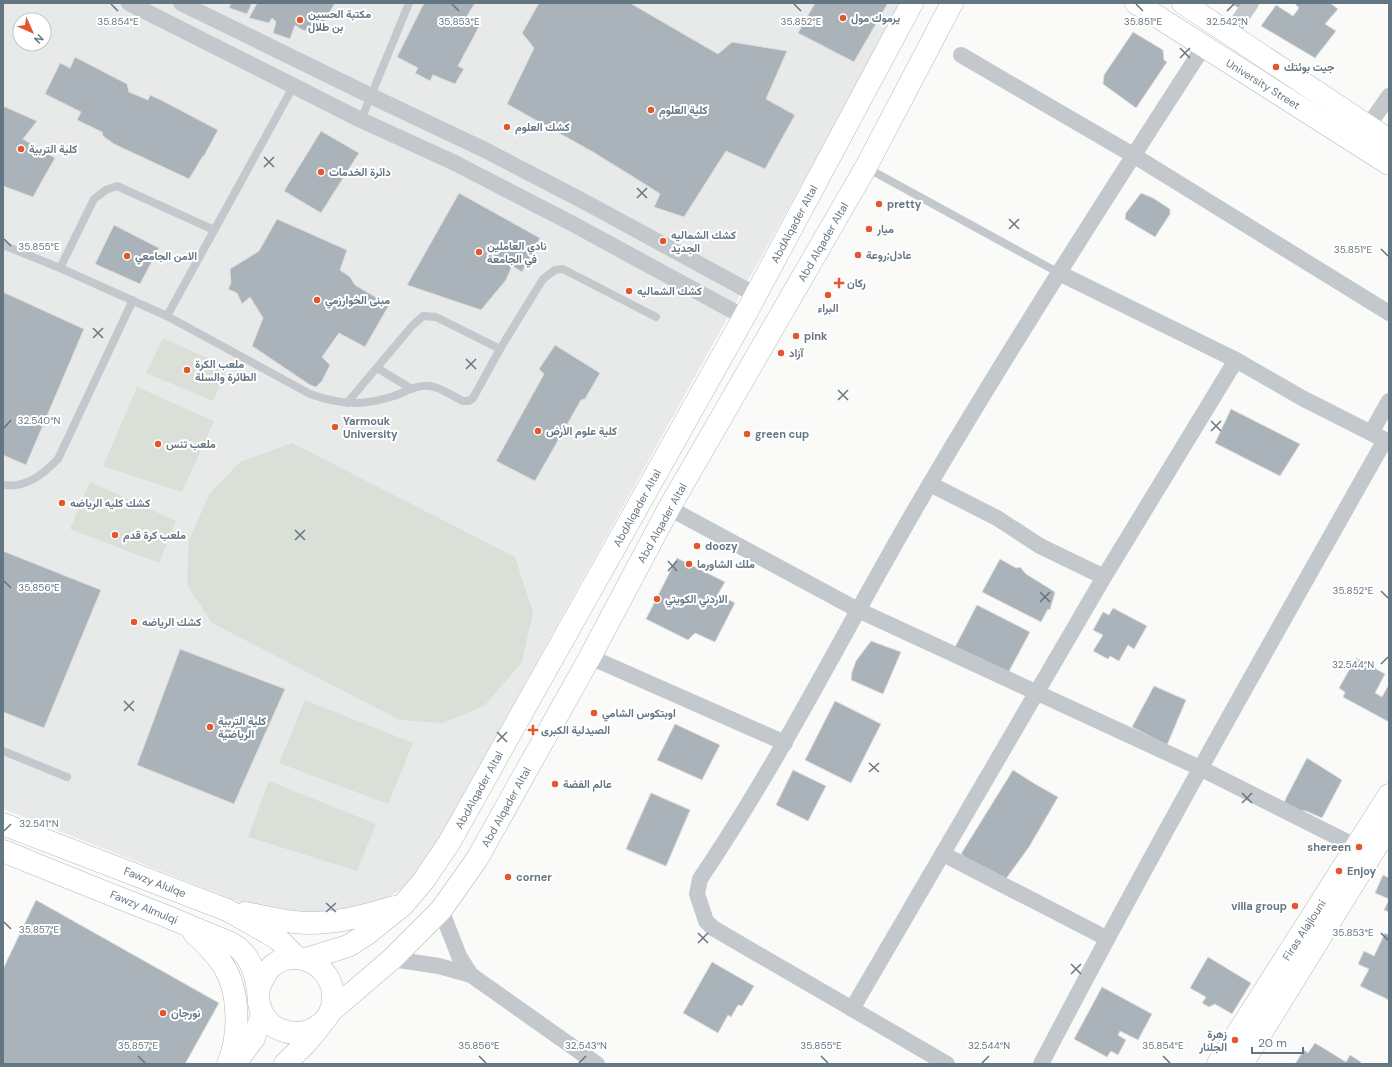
<svg xmlns="http://www.w3.org/2000/svg" width="1392" height="1067" viewBox="0 0 1392 1067" font-family="'DM Sans',Vazirmatn,sans-serif">
<rect width="100%" height="100%" fill="#fafaf8"/>
<path fill="#e8e9e9" fill-rule="evenodd" d="M3 3H902L415 882 348 919 239 902 3 809ZM20 20H44V44H20Z"/>
<g fill="#dadfd7">
<path d="M163 338 228 367 213 401 146 373Z"/>
<path d="M137 387 214 421 182 492 103 466Z"/>
<path d="M292 443 515 557 533 612 522 662 484 706 442 723 400 720 212 623 187 585 189 540 210 493 240 462Z"/>
<path d="M90 482 176 521 159 563 70 529Z"/>
<path d="M305 700 413 743 388 804 279 763Z"/>
<path d="M269 781 376 824 357 871 248 837Z"/>
</g>
<g fill="#aab3b9" stroke="#dcdcda">
<path d="M231 3H252L247 14 229 8Z"/>
<path d="M257 3H335L318 33 302 30 295 25 290 39 273 33 276 22 272 18 269 23 249 18Z"/>
<path d="M424 3H475L467 16 481 23 458 66 464 69 455 84 433 75 430 81 415 73 418 68 397 57Z"/>
<path d="M539 3H630L718 54 732 42 787 51 766 99 795 115 765 169 726 151 684 217 654 207 660 194 651 188 593 152 507 104 534 48 522 33Z"/>
<path d="M815 3H888L854 62 798 33Z"/>
<path d="M1231 3H1248L1243 11Z"/>
<path d="M1294 3H1330L1338 9 1325 24 1336 31 1315 58 1261 26 1276 5 1293 16 1299 8Z"/>
<path d="M1133 32 1163 50 1164 60 1167 62 1136 108 1103 84 1104 75Z"/>
<path d="M75 57 127 84 129 92 148 100 150 95 163 101 218 130 204 156H203L189 179 114 144 103 136 102 132 77 120 81 112 45 94 60 63 70 68Z"/>
<path d="M3 106 37 121 23 139 55 158 33 197 3 186Z"/>
<path d="M321 131 359 153 321 213 284 191Z"/>
<path d="M459 193 540 238 522 272 512 266 506 280 481 310 407 285Z"/>
<path d="M1141 193 1153 198 1170 209V214L1155 237 1125 219 1126 213Z"/>
<path d="M277 219 347 250 340 270 350 277 355 285 389 305 365 347 339 333 322 357 330 365 322 381 316 387 310 385 252 346 263 318 250 297 242 304 237 293 228 289 231 283 230 269 259 251Z"/>
<path d="M114 225 159 248 140 284 95 264Z"/>
<path d="M3 292 84 329 26 465 3 455Z"/>
<path d="M555 345 600 373 585 399 581 400 535 481 496 461 544 374 539 369Z"/>
<path d="M1231 409 1300 444 1280 476 1215 443Z"/>
<path d="M3 551 101 590 44 728 3 712Z"/>
<path d="M677 558 725 582 718 594 735 603 715 642 695 633 688 640 646 619Z"/>
<path d="M1000 559 1016 568 1020 567 1026 574 1055 592 1050 610 1048 609 1041 622 982 592Z"/>
<path d="M977 605 1030 632 1007 675 955 647Z"/>
<path d="M1113 608 1147 626 1134 649 1128 645 1119 661 1110 656 1108 659 1093 651 1103 635 1093 630 1103 612 1109 615Z"/>
<path d="M871 641 901 652 883 694 851 680 852 672 856 661Z"/>
<path d="M180 649 285 689 234 804 137 765Z"/>
<path d="M1356 658 1385 674 1375 693 1382 697 1389 684V722L1343 697 1345 692 1339 688Z"/>
<path d="M1154 686 1186 700 1167 745 1132 727Z"/>
<path d="M835 701 881 724 851 783 805 760Z"/>
<path d="M675 724 720 745 702 780 657 760Z"/>
<path d="M1307 758 1342 780 1322 818 1306 811 1294 810 1283 804Z"/>
<path d="M793 770 826 786 808 821 776 805Z"/>
<path d="M1013 770 1035 784 1058 797 1029 847 1005 880 978 867 961 854Z"/>
<path d="M651 793 690 810 666 866 626 849Z"/>
<path d="M651 793 690 810 666 866 626 849Z"/>
<path d="M1383 875 1389 878V899L1375 893Z"/>
<path d="M36 900 219 1003 185 1064H3V969Z"/>
<path d="M1389 900V912L1384 910Z"/>
<path d="M1385 933 1389 935V1000L1360 986 1369 969 1358 964 1364 951 1374 956Z"/>
<path d="M1208 957 1251 983 1232 1014 1215 1004 1209 1007 1202 1003 1206 997 1190 988Z"/>
<path d="M712 962 754 986 742 1006 738 1005 731 1017 728 1015 718 1033 683 1013Z"/>
<path d="M1102 987 1152 1014 1138 1040 1120 1031 1118 1035 1126 1040 1118 1055 1111 1051 1107 1057 1074 1039Z"/>
<path d="M1315 1043 1346 1062 1350 1055 1361 1062 1360 1064H1295L1304 1050 1308 1053Z"/>
</g>
<g fill="none" stroke-linecap="round" stroke-linejoin="round">
<defs>
<g id="secondary">
<path d="M1136 3 1389 164"/>
<path d="M1183 3 1389 140"/>
<path d="M3 824 227 910 268 933 278 939 297 958"/>
<path d="M3 851C55 872 106 893 158 913 176 920 194 928 211 935 218 938 227 941 234 945 249 954 256 973 258 991 259 995 258 999 259 1003 261 1015 270 1026 281 1030 304 1039 333 1025 333 998 334 966 296 945 271 967 264 974 261 982 258 991"/>
<path d="M245 913C261 916 277 920 294 922 329 926 360 917 394 907"/>
<path d="M194 933C205 943 215 953 223 965 240 991 240 1036 228 1064"/>
<path d="M306 959 348 946 367 934 403 905 424 880 449 843 744 317 912 3"/>
<path d="M331 1011 392 959 441 910 477 859 590 657 669 508 866 167 952 3"/>
<path d="M233 1064 242 1054 254 1038 262 1014"/>
<path d="M285 1064 307 1042 320 1026"/>
</g>
<g id="primary">
<path d="M1218 1064 1389 795"/>
<path d="M1242 1064 1389 826"/>
</g>
</defs>
<use href="#secondary" stroke="#b3babf" stroke-width="23"/>
<use href="#primary" stroke="#b5babe" stroke-width="23"/>
<g stroke="#c3c8cc" stroke-width="8">
<path d="M361 120 409 3"/>
<path d="M867 168 1059 273"/>
<path d="M3 245 60 268 167 316 310 394C341 405 363 406 394 396 405 392 418 384 430 386 440 387 454 397 463 401H469L473 398 500 349 543 279 555 270 563 269 656 317"/>
<path d="M60 268 94 199 106 190 117 186 214 230"/>
<path d="M167 316 294 85"/>
<path d="M377 368 412 389"/>
<path d="M347 403 412 326 423 316 436 317 500 349"/>
<path d="M3 485C27 488 42 475 58 459L133 300"/>
<path d="M3 751 67 777"/>
</g>
<g stroke="#c3c8cc" stroke-width="16">
<path d="M129 3 361 120 455 163 573 224 744 317"/>
<path d="M181 3 371 96 485 150 585 202 756 295"/>
<path d="M1229 35 1251 3"/>
<path d="M961 55 1133 155 1389 313"/>
<path d="M1368 126 1389 96"/>
<path d="M1059 273 1236 360 1302 398 1389 442"/>
<path d="M1371 433 1389 401"/>
<path d="M930 484 997 518 1040 546 1104 577"/>
<path d="M669 508 858 610 1200 768 1357 847"/>
<path d="M590 657 785 743"/>
<path d="M943 854 1106 938"/>
<path d="M441 910 459 956 471 975"/>
<path d="M392 959 439 966 471 975 597 1064"/>
<path d="M852 1009 1104 577 1236 360"/>
<path d="M947 1064 713 928 706 921 697 894 700 879C786 752 853 613 931 482 1018 335 1111 190 1204 46"/>
<path d="M1041 1064C1151 853 1268 647 1385 440"/>
</g>
<use href="#secondary" stroke="#fff" stroke-width="22"/>
<use href="#primary" stroke="#fff" stroke-width="22"/>
</g>
<path fill="none" stroke="#657683" stroke-width="1.5" d="M111 4 118 11M452 4 459 11M794 4 801 11M1136 4 1143 11M1227 11 1234 4M1180 48 1190 58M1180 58 1190 48M264 157 274 167M264 167 274 157M637 188 647 198M637 198 647 188M1009 219 1019 229M1009 229 1019 219M4 239 11 246M1381 249 1388 256M93 328 103 338M93 338 103 328M466 359 476 369M466 369 476 359M838 390 848 400M838 400 848 390M1211 421 1221 431M4 428 11 420M1211 431 1221 421M295 530 305 540M295 540 305 530M668 561 677 571M668 571 677 561M4 581 11 588M1381 591 1388 598M1040 592 1050 602M1040 602 1050 592M1381 664 1388 657M124 701 134 711M124 711 134 701M497 732 507 742M497 742 507 732M869 763 879 772M869 772 879 763M1242 793 1252 803M1242 803 1252 793M4 831 11 824M326 903 336 912M326 912 336 903M4 922 11 929M698 933 708 943M1381 933 1388 940M698 943 708 933M1071 964 1081 974M1071 974 1081 964M138 1056 145 1063M479 1056 486 1063M821 1056 828 1063M1163 1056 1170 1063M579 1063 586 1056M982 1063 989 1056"/>
<g fill="#e4572e" stroke="#fff" stroke-width="1.5">
<circle cx="843" cy="18" r="4"/>
<circle cx="300" cy="20" r="4"/>
<circle cx="1276" cy="67" r="4"/>
<circle cx="651" cy="110" r="4"/>
<circle cx="507" cy="127" r="4"/>
<circle cx="21" cy="149" r="4"/>
<circle cx="321" cy="172" r="4"/>
<circle cx="879" cy="204" r="4"/>
<circle cx="869" cy="229" r="4"/>
<circle cx="663" cy="241" r="4"/>
<circle cx="479" cy="252" r="4"/>
<circle cx="858" cy="255" r="4"/>
<circle cx="127" cy="256" r="4"/>
<path d="M837 277h4v4h4v4h-4v4h-4v-4h-4v-4h4z"/>
<circle cx="629" cy="291" r="4"/>
<circle cx="828" cy="295" r="4"/>
<circle cx="317" cy="300" r="4"/>
<circle cx="796" cy="336" r="4"/>
<circle cx="781" cy="353" r="4"/>
<circle cx="187" cy="370" r="4"/>
<circle cx="335" cy="427" r="4"/>
<circle cx="538" cy="431" r="4"/>
<circle cx="747" cy="434" r="4"/>
<circle cx="158" cy="444" r="4"/>
<circle cx="62" cy="503" r="4"/>
<circle cx="115" cy="535" r="4"/>
<circle cx="697" cy="546" r="4"/>
<circle cx="689" cy="564" r="4"/>
<circle cx="657" cy="599" r="4"/>
<circle cx="134" cy="622" r="4"/>
<circle cx="594" cy="713" r="4"/>
<circle cx="210" cy="727" r="4"/>
<path d="M531 724h4v4h4v4h-4v4h-4v-4h-4v-4h4z"/>
<circle cx="555" cy="784" r="4"/>
<circle cx="1359" cy="847" r="4"/>
<circle cx="1339" cy="871" r="4"/>
<circle cx="508" cy="877" r="4"/>
<circle cx="1295" cy="906" r="4"/>
<circle cx="163" cy="1013" r="4"/>
<circle cx="1235" cy="1040" r="4"/>
</g>
<g text-anchor="middle" stroke-width="4" stroke-linejoin="round" paint-order="stroke">
<g font-size="11" font-weight="bold" fill="#657683" stroke="#fff" text-anchor="start">
<text x="308" y="18">مكتبة الحسين<tspan x="308" dy="13">بن طلال</tspan></text>
<text x="851" y="22">يرموك مول</text>
<text x="1284" y="71">جيت بوئتك</text>
<text x="659" y="114">كلية العلوم</text>
<text x="515" y="131">كشك العلوم</text>
<text x="29" y="153">كلية التربية</text>
<text x="329" y="176">دائرة الخدمات</text>
<text x="887" y="208">pretty</text>
<text x="877" y="233">ميار</text>
<text x="671" y="239">كشك الشماليه<tspan x="671" dy="13">الجديد</tspan></text>
<text x="487" y="250">نادي العاملين<tspan x="487" dy="13">في الجامعة</tspan></text>
<text x="866" y="259">عادل;روعة</text>
<text x="135" y="260">الامن الجامعي</text>
<text x="847" y="287">ركان</text>
<text x="637" y="295">كشك الشماليه</text>
<text x="325" y="304">مبنى الخوارزمي</text>
<text x="828" y="312" text-anchor="middle">البراء</text>
<text x="804" y="340">pink</text>
<text x="789" y="357">آزاد</text>
<text x="195" y="368">ملعب الكرة<tspan x="195" dy="13">الطائرة والسلة</tspan></text>
<text x="343" y="425">Yarmouk<tspan x="343" dy="13">University</tspan></text>
<text x="546" y="435">كلية علوم الأرض</text>
<text x="755" y="438">green cup</text>
<text x="166" y="448">ملعب تنس</text>
<text x="70" y="507">كشك كليه الرياضه</text>
<text x="123" y="539">ملعب كرة قدم</text>
<text x="705" y="550">doozy</text>
<text x="697" y="568">ملك الشاورما</text>
<text x="665" y="603">الاردني الكويتي</text>
<text x="142" y="626">كشك الرياضه</text>
<text x="602" y="717">اوبتكوس الشامي</text>
<text x="218" y="725">كلية التربية<tspan x="218" dy="13">الرياضية</tspan></text>
<text x="541" y="734">الصيدلية الكبرى</text>
<text x="563" y="788">عالم الفضة</text>
<text x="1351" y="851" text-anchor="end">shereen</text>
<text x="1347" y="875">Enjoy</text>
<text x="516" y="881">corner</text>
<text x="1287" y="910" text-anchor="end">villa group</text>
<text x="171" y="1017">نورجان</text>
<text x="1227" y="1038" text-anchor="end">زهرة<tspan x="1227" dy="13">الجلنار</tspan></text>
</g>
<g font-size="11" fill="#657683" stroke="#fff">
<text transform="translate(1263 84) rotate(32)" y="4">University Street</text>
<text transform="translate(794 224) rotate(-62)" y="4">AbdAlqader Altal</text>
<text transform="translate(823 242) rotate(-60)" y="4">Abd Alqader Altal</text>
<text transform="translate(637 508) rotate(-61)" y="4">AbdAlqader Altal</text>
<text transform="translate(662 523) rotate(-61)" y="4">Abd Alqader Altal</text>
<text transform="translate(479 790) rotate(-61)" y="4">AbdAlqader Altal</text>
<text transform="translate(506 807) rotate(-61)" y="4">Abd Alqader Altal</text>
<text transform="translate(155 882) rotate(21)" y="4">Fawzy Alulqe</text>
<text transform="translate(144 907) rotate(22)" y="4">Fawzy Almulqi</text>
<text transform="translate(1304 930) rotate(-57)" y="4">Firas Alajlouni</text>
</g>
</g>
<g font-size="10" text-anchor="middle" fill="#657683" stroke="#fff" stroke-width="4" stroke-linejoin="round" paint-order="stroke">
<text x="118" y="25">35.854°E</text>
<text x="459" y="25">35.853°E</text>
<text x="801" y="25">35.852°E</text>
<text x="1143" y="25">35.851°E</text>
<text x="1227" y="25">32.542°N</text>
<text x="39" y="250">35.855°E</text>
<text x="1353" y="253">35.851°E</text>
<text x="39" y="424">32.540°N</text>
<text x="39" y="591">35.856°E</text>
<text x="1353" y="594">35.852°E</text>
<text x="1353" y="668">32.544°N</text>
<text x="39" y="827">32.541°N</text>
<text x="39" y="933">35.857°E</text>
<text x="1353" y="936">35.853°E</text>
<text x="138" y="1049">35.857°E</text>
<text x="479" y="1049">35.856°E</text>
<text x="586" y="1049">32.543°N</text>
<text x="821" y="1049">35.855°E</text>
<text x="989" y="1049">32.544°N</text>
<text x="1163" y="1049">35.854°E</text>
</g>
<rect width="1392" height="1067" fill="none" stroke="#657683" stroke-width="8"/>
<g transform="translate(32 32) rotate(135)"><circle r="19" fill="#ffffff" stroke="#c1c8cd"/>
<path d="M0-3L7 15L0 10L-7 15Z" fill="#e4572e"/>
<text y="-6" font-size="11" font-weight="bold" text-anchor="middle" fill="#657683">N</text>
</g>
<path d="M1252 1047v6h51v-6" fill="none" stroke="#657683" stroke-width="2"/>
<text x="1258" y="1047" font-size="12" fill="#657683" stroke="#ffffff" stroke-width="3" paint-order="stroke">20 m</text>
</svg>
